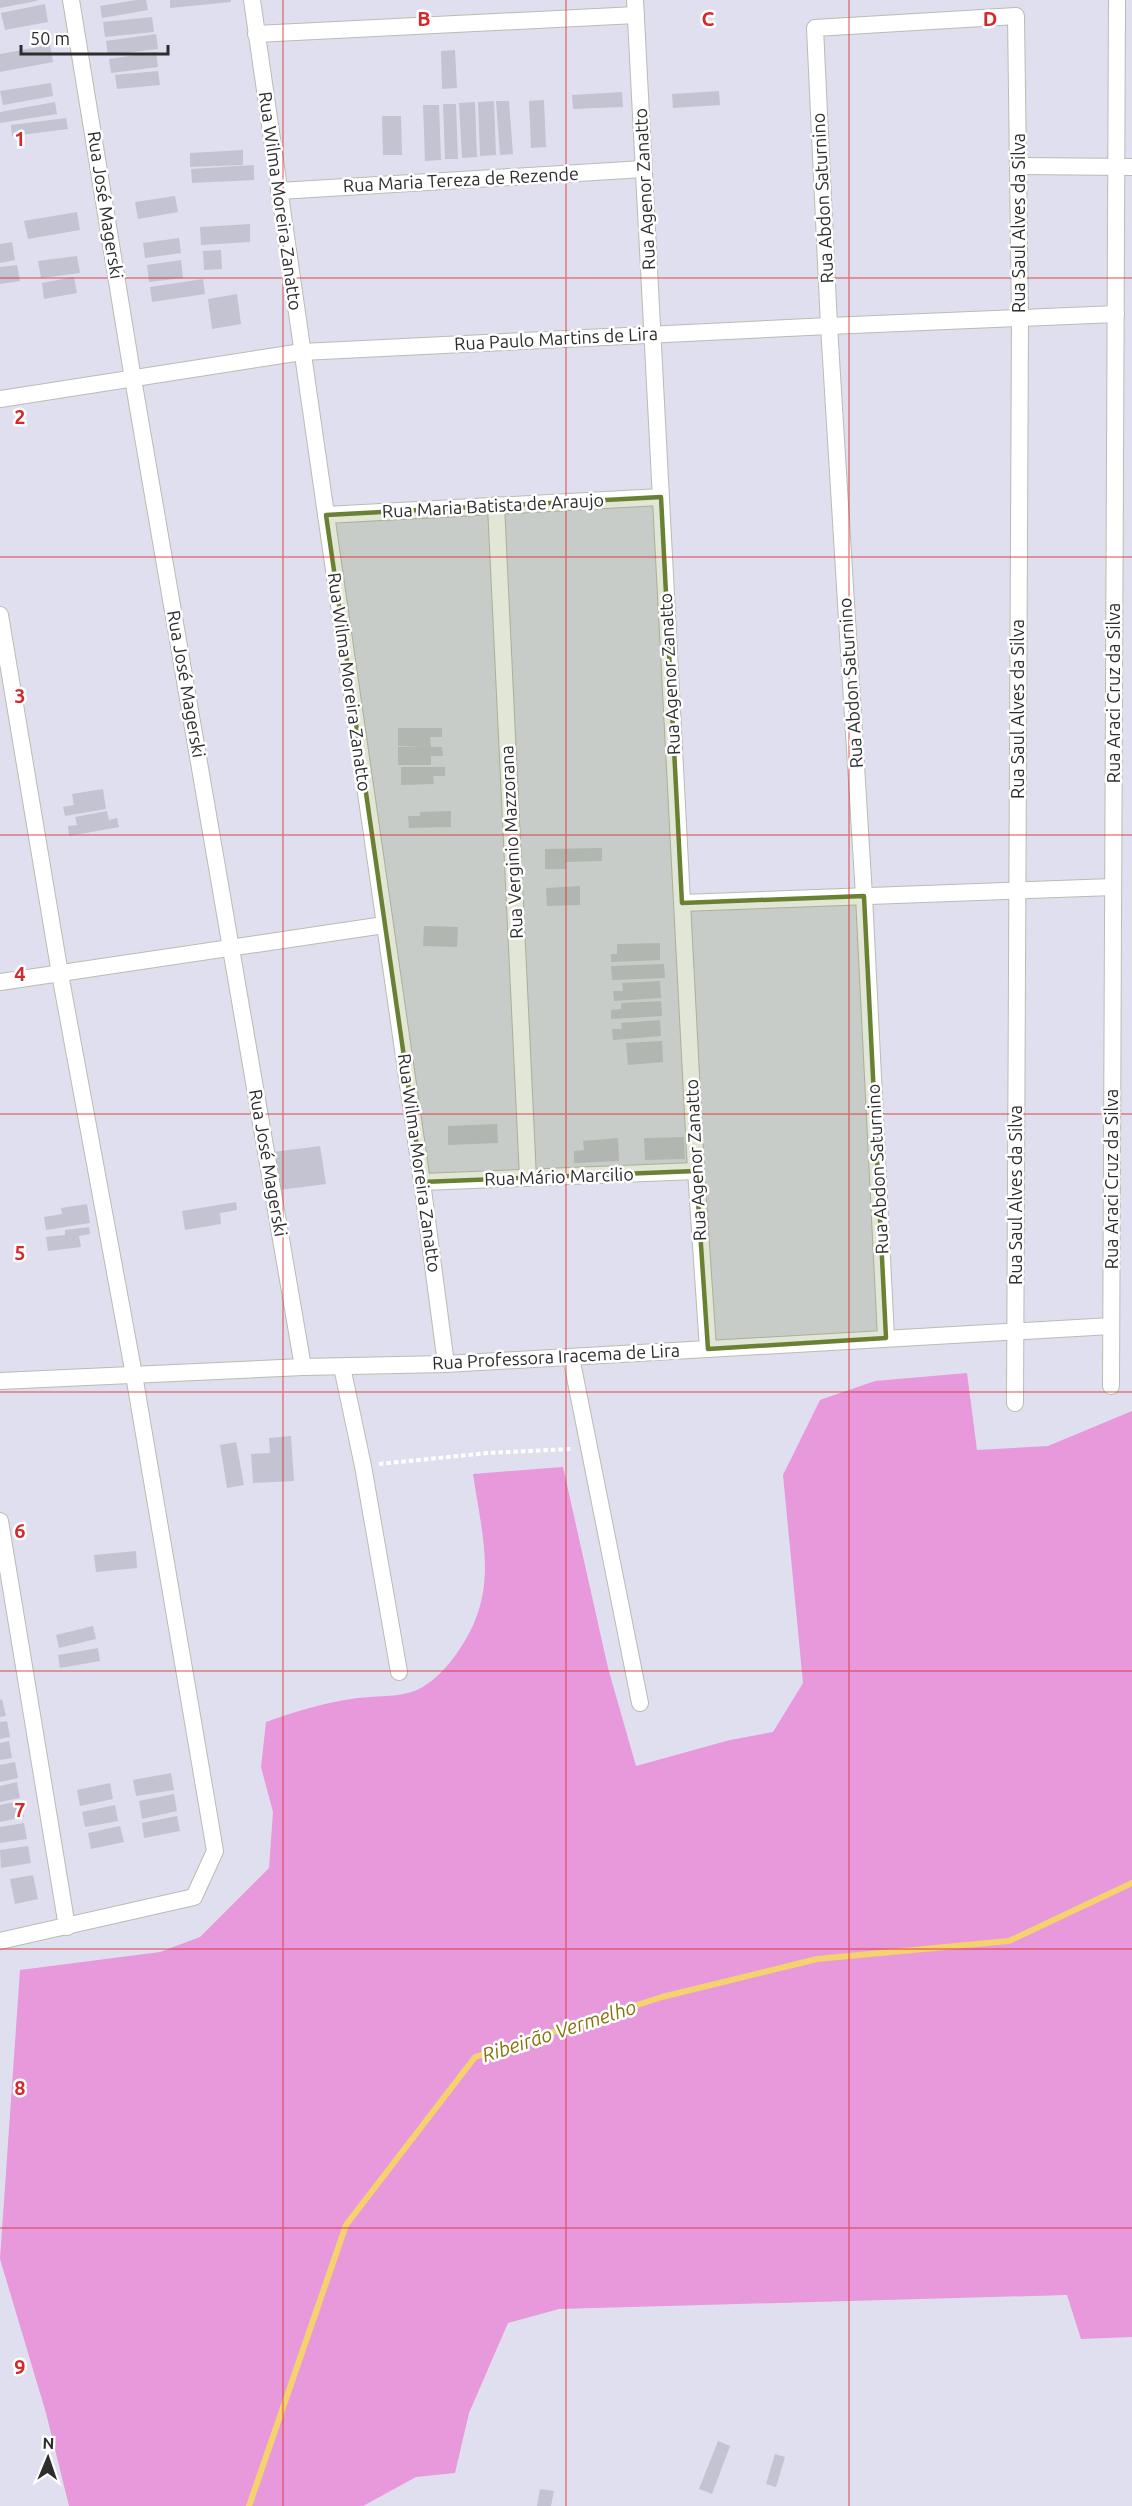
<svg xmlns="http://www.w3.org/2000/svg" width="1132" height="2506" viewBox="0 0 1132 2506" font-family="Ubuntu,sans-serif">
<rect width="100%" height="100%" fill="#e0dfef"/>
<path fill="#e799dc" d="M967 1373 977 1450 1048 1446 1132 1411V2337L1081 2339 1067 2295 559 2309 508 2323 469 2413 455 2473 416 2477 363 2506H69L46 2413 0 2259 20 1970 160 1952 200 1937 269 1868 273 1812 261 1767 266 1722C296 1711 326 1702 358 1698 374 1696 392 1697 408 1693 425 1689 441 1674 451 1661 501 1597 484 1547 473 1474L563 1467 608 1668 636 1766 730 1740 773 1732 803 1683 783 1475 820 1400 875 1381Z"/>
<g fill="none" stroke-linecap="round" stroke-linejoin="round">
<path stroke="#f4d26e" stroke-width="6" d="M249 2506 346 2225 475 2057 662 1997 817 1959 1009 1941 1132 1883"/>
</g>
<g fill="#c4c3d1">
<path d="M0 0H37V1L0 8Z"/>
<path d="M136 0H146L148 10 102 18 100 6Z"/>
<path d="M170 0H231V2L170 8Z"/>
<path d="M45 4 48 22 5 30 1 13Z"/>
<path d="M152 17 154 32 105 37 103 22Z"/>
<path d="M156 34 158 49 108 55 106 41Z"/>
<path d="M50 45 53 62 0 72V54Z"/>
<path d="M455 50 457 88 442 89 441 51Z"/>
<path d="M156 52 158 67 111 73 109 59Z"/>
<path d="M158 71 160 85 117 89 115 75Z"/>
<path d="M51 83 53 96 3 105 0 91Z"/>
<path d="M719 91 720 105 673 108 672 94Z"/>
<path d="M622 92 623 107 573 109 572 95Z"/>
<path d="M544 100 546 147 531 148 529 101Z"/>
<path d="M494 101 496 155 480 156 478 102Z"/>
<path d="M496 101H509L513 154 500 155Z"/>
<path d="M55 102 57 114 0 123V112Z"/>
<path d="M475 102 477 157 462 158 459 103Z"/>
<path d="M443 104H456L458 159H445Z"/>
<path d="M423 105H439L441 160 425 161Z"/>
<path d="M382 116H401L402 155H383Z"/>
<path d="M66 118 68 129 12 136 11 125Z"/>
<path d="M243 150V165L190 167V153Z"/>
<path d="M254 165V180L192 183 191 169Z"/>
<path d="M175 196 178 212 138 219 135 202Z"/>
<path d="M77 212 80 230 28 239 24 221Z"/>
<path d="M250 224V242L201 245 200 227Z"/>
<path d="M179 238 181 253 145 258 143 243Z"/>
<path d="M12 242 15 260 0 263V244Z"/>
<path d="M221 250 222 269 204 270 203 251Z"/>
<path d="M77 256 80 273 41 278 38 261Z"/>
<path d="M181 260 183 278 149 282 147 265Z"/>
<path d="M17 265 20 281 0 284V267Z"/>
<path d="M74 277 77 293 44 299 42 283Z"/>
<path d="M203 279 205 294 152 302 150 287Z"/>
<path d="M237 294 241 324 212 329 208 299Z"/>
<path d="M398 728H442V737H430L431 747H442L443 756H431V765H398V747L425 746H398Z"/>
<path d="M401 767H445V776H433L434 784 401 785Z"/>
<path d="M103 789 106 809 65 816 63 807 74 805 72 794Z"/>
<path d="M107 811 109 820 117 818 119 827 69 836 68 826 77 825 75 817Z"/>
<path d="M451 811V827L409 828 408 816H420V812Z"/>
<path d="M602 848V861L566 862V869H545V849Z"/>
<path d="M580 886V905L547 906 546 888Z"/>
<path d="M424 926 458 927 457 947 423 946Z"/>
<path d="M660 943V960L611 962V954H617V944Z"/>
<path d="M664 964 665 978 612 980 611 966Z"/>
<path d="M660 981 661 998 614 1001 613 991H623L622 983Z"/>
<path d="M661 1001 662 1016 611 1019V1010L621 1009V1003Z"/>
<path d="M660 1020 661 1036 613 1040 612 1029H622L621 1023Z"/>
<path d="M662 1041 663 1062 628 1065 626 1043Z"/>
<path d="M497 1124 498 1143 448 1145V1126Z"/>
<path d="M684 1137 685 1159 645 1160 644 1138Z"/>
<path d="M618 1138 619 1161 574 1163V1151L584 1150 583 1141Z"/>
<path d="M320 1146 326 1184 279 1190 273 1152Z"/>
<path d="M236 1202 237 1210 220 1213 221 1224 185 1230 182 1211Z"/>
<path d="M87 1204 90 1223 46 1230 44 1217 62 1214 61 1208Z"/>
<path d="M89 1227 90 1234 79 1236 81 1247 48 1251 46 1237 65 1235V1230Z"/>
<path d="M291 1436 294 1481 253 1483 251 1454 270 1453 269 1438Z"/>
<path d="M236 1442 244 1485 227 1488 220 1445Z"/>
<path d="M136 1551 137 1568 96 1572 94 1555Z"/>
<path d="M93 1626 96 1639 59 1648 56 1635Z"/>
<path d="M98 1648 100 1661 60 1668 58 1655Z"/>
<path d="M2 1699 6 1716 0 1717V1700Z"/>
<path d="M7 1721 10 1737 0 1739V1722Z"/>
<path d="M9 1741 12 1758 0 1760V1743Z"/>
<path d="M15 1762 18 1778 0 1782V1765Z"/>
<path d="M171 1773 174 1790 136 1796 133 1780Z"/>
<path d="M17 1782 20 1798 0 1802V1786Z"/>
<path d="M110 1783 113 1799 80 1806 77 1790Z"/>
<path d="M174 1794 177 1811 142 1819 139 1801Z"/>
<path d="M20 1801 24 1817 0 1822V1805Z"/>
<path d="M115 1805 118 1821 85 1827 82 1812Z"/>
<path d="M177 1816 180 1831 144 1838 142 1823Z"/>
<path d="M24 1823 27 1839 0 1843V1827Z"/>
<path d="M120 1826 124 1842 91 1849 88 1833Z"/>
<path d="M28 1846 31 1863 1 1868 0 1850Z"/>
<path d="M33 1875 38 1899 15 1904 10 1879Z"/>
<path d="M718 2441 730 2446 712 2494 699 2489Z"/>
<path d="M775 2454 785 2457 776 2487 766 2484Z"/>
<path d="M540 2489 554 2491 551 2506H537Z"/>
</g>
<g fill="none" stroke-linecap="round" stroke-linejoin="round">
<defs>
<g id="street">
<path d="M71 0 132 373 303 1367"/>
<path d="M252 0 422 1182 446 1364"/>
<path d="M635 0 696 1171 708 1349"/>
<path d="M256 34 636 15"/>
<path d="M1020 166 1132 167"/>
<path d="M279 191 644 169"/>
<path d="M0 399 302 352 829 326 1116 314"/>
<path d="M496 505 528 1178"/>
<path d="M326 515 661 497"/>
<path d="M0 615 60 974 134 1375 215 1851 194 1897 0 1941"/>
<path d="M682 903 1113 887"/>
<path d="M0 982 384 925"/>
<path d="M422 1182 696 1171"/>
<path d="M886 1338 864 896 829 326 815 28 1016 16 1020 319 1015 1403"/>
<path d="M571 1357 640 1703"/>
<path d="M342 1367 363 1466 399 1672"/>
<path d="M0 1381 303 1367 446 1364 1111 1326"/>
<path d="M1111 1386 1117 0"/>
<path d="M0 1521 67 1927"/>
</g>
</defs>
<use href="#street" stroke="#b9bdaf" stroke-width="18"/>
<path stroke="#fff" stroke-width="4" stroke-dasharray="4.5 3" stroke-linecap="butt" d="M379 1464 488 1453 571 1449"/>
<use href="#street" stroke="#fff" stroke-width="16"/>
</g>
<path fill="#6a8133" fill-opacity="0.2" stroke="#6a8133" stroke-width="4.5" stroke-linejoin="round" d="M661 497 682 903 864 896 886 1338 708 1349 696 1171 422 1182 326 515Z"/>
<path fill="none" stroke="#d62828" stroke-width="1.5" stroke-opacity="0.55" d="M283 0V2506M566 0V2506M849 0V2506M0 278H1132M0 557H1132M0 835H1132M0 1114H1132M0 1392H1132M0 1671H1132M0 1949H1132M0 2228H1132"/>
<g text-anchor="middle" stroke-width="5" stroke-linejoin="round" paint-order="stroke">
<g font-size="18" fill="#2d2d2d" stroke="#fff">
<text transform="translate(461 180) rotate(-3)" y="6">Rua Maria Tereza de Rezende</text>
<text transform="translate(645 189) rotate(-93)" y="6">Rua Agenor Zanatto</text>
<text transform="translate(823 198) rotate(-93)" y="6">Rua Abdon Saturnino</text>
<text transform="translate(280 201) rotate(82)" y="6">Rua Wilma Moreira Zanatto</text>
<text transform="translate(105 205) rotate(81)" y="6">Rua José Magerski</text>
<text transform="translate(1019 223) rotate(-90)" y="6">Rua Saul Alves da Silva</text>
<text transform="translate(556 339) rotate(-3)" y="6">Rua Paulo Martins de Lira</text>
<text transform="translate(493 506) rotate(-3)" y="6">Rua Maria Batista de Araujo</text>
<text transform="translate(670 674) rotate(-93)" y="6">Rua Agenor Zanatto</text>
<text transform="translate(349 682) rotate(82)" y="6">Rua Wilma Moreira Zanatto</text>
<text transform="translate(851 683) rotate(-94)" y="6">Rua Abdon Saturnino</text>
<text transform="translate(186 684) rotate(80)" y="6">Rua José Magerski</text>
<text transform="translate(1114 693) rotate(-90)" y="6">Rua Araci Cruz da Silva</text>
<text transform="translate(1018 709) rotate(-90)" y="6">Rua Saul Alves da Silva</text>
<text transform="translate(512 842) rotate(-93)" y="6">Rua Verginio Mazzorana</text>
<text transform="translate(696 1160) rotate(-93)" y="6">Rua Agenor Zanatto</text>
<text transform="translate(268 1163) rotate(80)" y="6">Rua José Magerski</text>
<text transform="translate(419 1163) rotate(82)" y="6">Rua Wilma Moreira Zanatto</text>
<text transform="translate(878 1169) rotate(-93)" y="6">Rua Abdon Saturnino</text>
<text transform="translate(559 1177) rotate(-2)" y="6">Rua Mário Marcilio</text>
<text transform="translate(1112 1179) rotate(-90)" y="6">Rua Araci Cruz da Silva</text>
<text transform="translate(1016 1195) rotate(-90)" y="6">Rua Saul Alves da Silva</text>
<text transform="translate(556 1357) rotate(-3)" y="6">Rua Professora Iracema de Lira</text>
</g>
<g font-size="20" font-style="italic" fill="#887209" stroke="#fff">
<text transform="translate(559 2031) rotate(-18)" y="7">Ribeirão Vermelho</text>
</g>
</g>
<g font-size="20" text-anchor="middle" font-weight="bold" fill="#d62828" stroke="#fff" stroke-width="5" stroke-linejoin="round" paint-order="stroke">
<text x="424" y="26">B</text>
<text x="708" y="26">C</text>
<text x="990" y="26">D</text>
<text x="20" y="146">1</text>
<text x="20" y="424">2</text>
<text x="20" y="703">3</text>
<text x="20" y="981">4</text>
<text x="20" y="1260">5</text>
<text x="20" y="1538">6</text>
<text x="20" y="1817">7</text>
<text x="20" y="2095">8</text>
<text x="20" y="2374">9</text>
</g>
<g transform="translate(48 2458) rotate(2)" stroke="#ffffff" stroke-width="4.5" paint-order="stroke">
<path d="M0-4.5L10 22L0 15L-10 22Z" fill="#2d2d2d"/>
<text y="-9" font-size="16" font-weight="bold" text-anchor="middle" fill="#2d2d2d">N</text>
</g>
<path d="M21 45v9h147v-9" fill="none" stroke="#2d2d2d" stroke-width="3"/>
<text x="30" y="45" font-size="18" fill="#2d2d2d" stroke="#ffffff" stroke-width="4.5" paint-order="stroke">50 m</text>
</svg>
